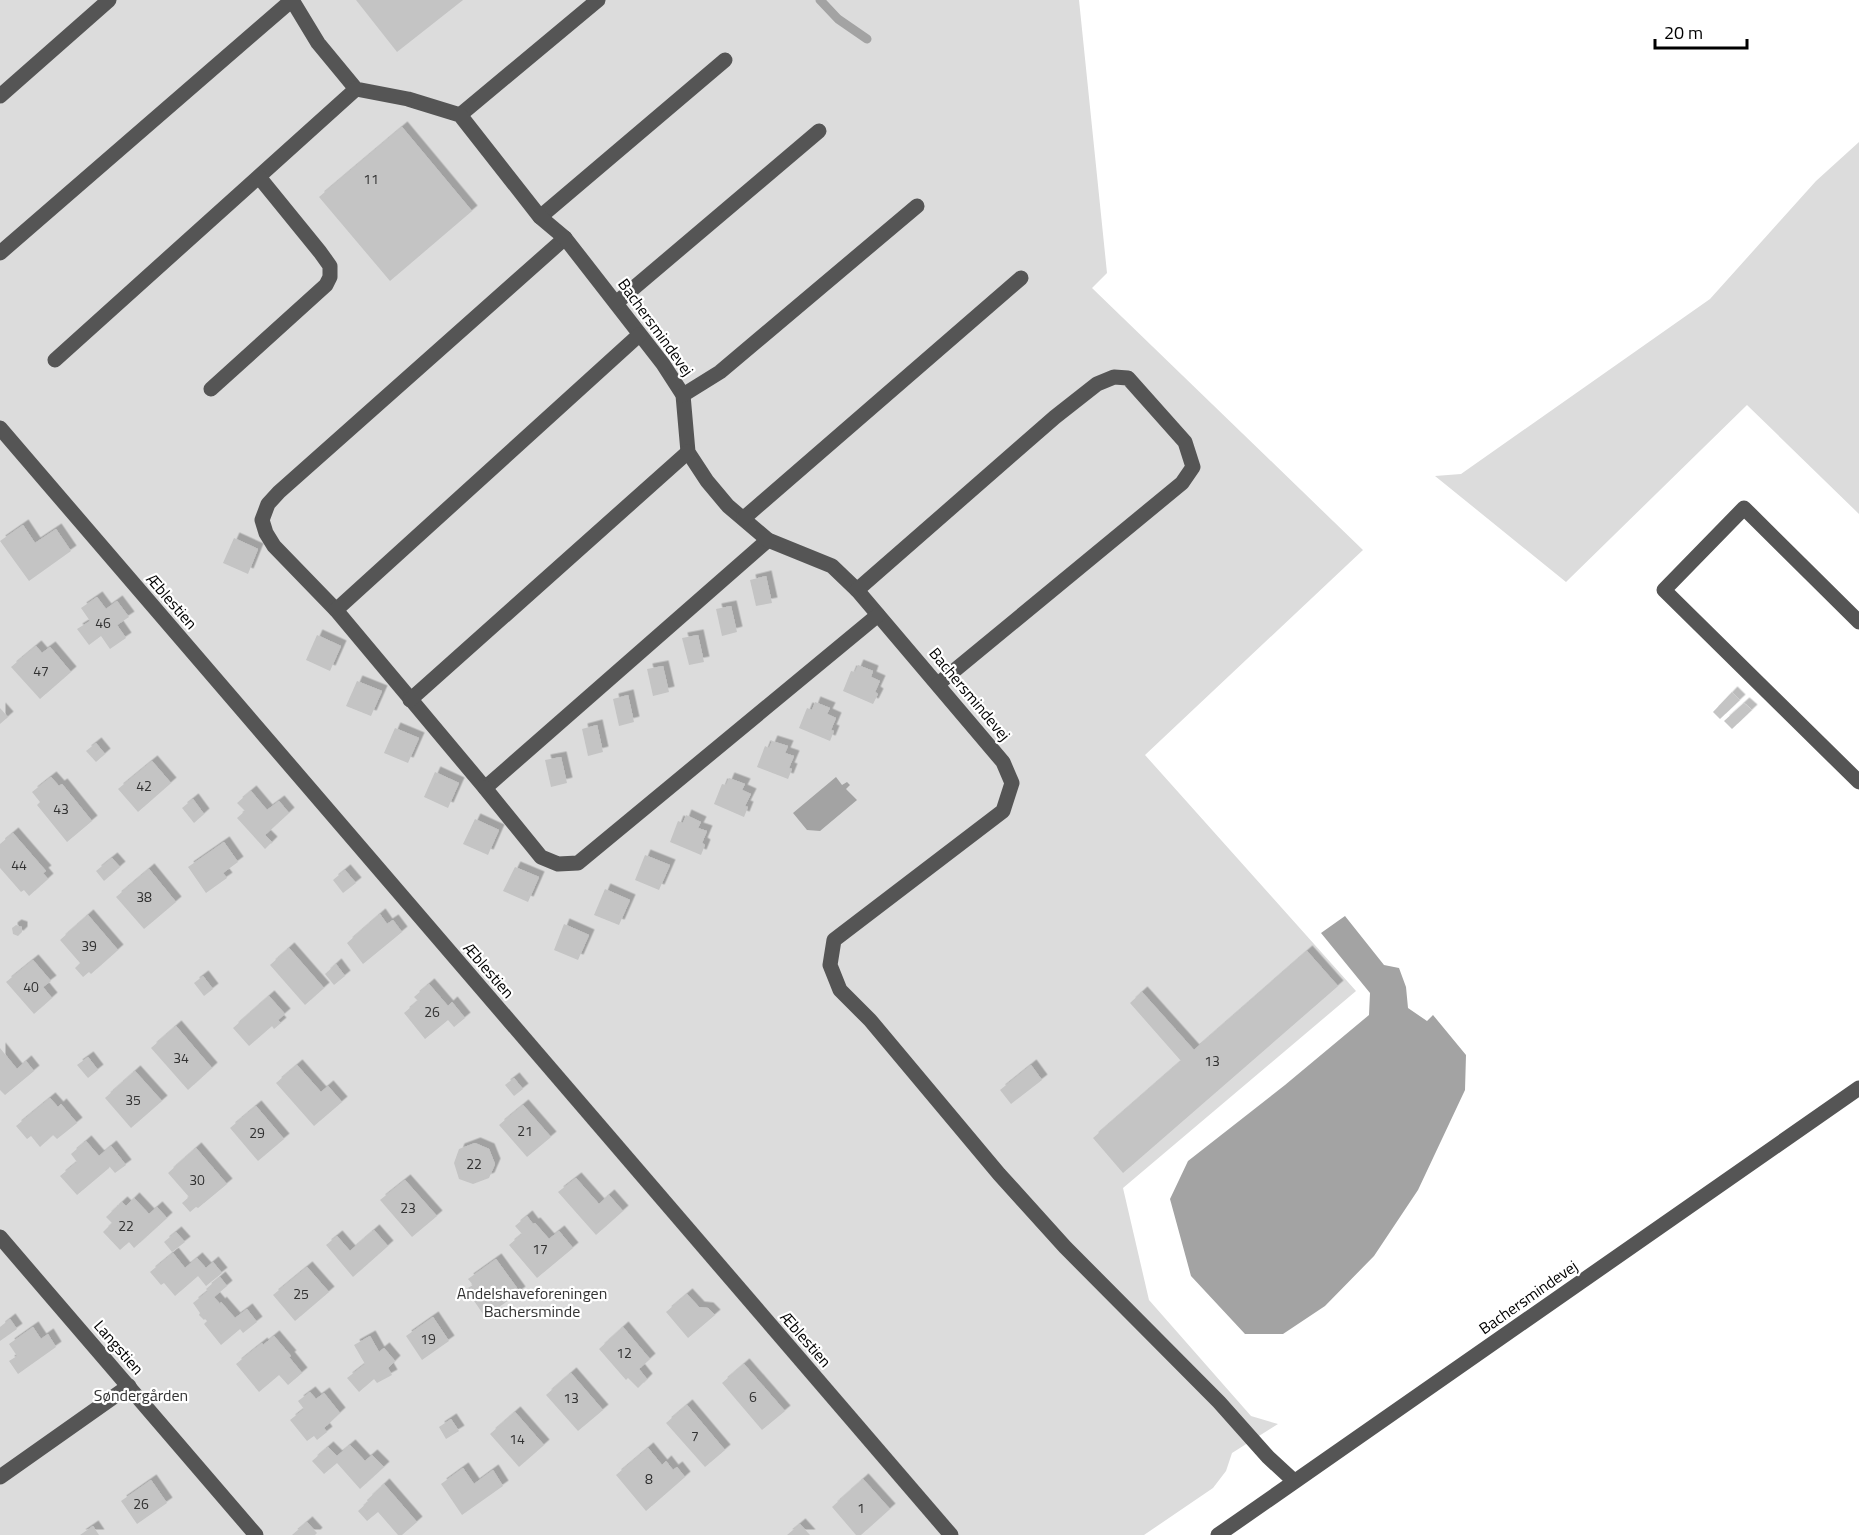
<svg xmlns="http://www.w3.org/2000/svg" width="1859" height="1535" viewBox="0 0 1859 1535" font-family="'Titillium Web',sans-serif">
<defs>
<filter id="shadow"><feDropShadow dx="5.5" dy="-5.5" stdDeviation="0" flood-color="#0004"/></filter>
</defs>
<rect width="100%" height="100%" fill="#fff"/>
<g fill="#dcdcdc">
<path d="M0 0H1079L1107 273 1092 288 1363 550 1145 755 1356 991 1123 1188 1149 1300 1251 1416 1278 1424 1232 1453 1226 1471 1213 1488 1144 1535H0Z"/>
<path d="M1859 142V514L1747 405 1566 582 1435 476 1461 474 1710 299 1816 181Z"/>
</g>
<g fill="#a3a3a3">
<path d="M836 777 842 785 847 782 850 785 846 789 857 800 820 831 807 830 793 813Z"/>
<path d="M1345 916 1384 965 1399 968 1406 987 1408 1008 1427 1021 1433 1015 1466 1055 1465 1090 1418 1190 1374 1256 1325 1306 1283 1334H1245L1191 1276 1170 1199 1188 1161 1285 1085 1369 1015 1370 993 1321 933Z"/>
</g>
<g fill="none" stroke-linecap="round" stroke-linejoin="round">
<path stroke="#a3a3a3" stroke-width="9" d="M820 0 838 19 867 39"/>
</g>
<g fill="#c4c4c4" filter="url(#shadow)">
<path d="M356 0H463L397 52Z"/>
<path d="M402 127 472 211 390 281 319 197Z"/>
<path d="M23 525 35 543 56 529 71 551 29 581 0 541Z"/>
<path d="M234 538 258 549 248 574 223 563Z"/>
<path d="M766 576 772 603 756 606 750 580Z"/>
<path d="M97 597 106 609 117 601 129 617 117 625 126 638 110 649 101 636 89 645 77 629 90 621 81 608Z"/>
<path d="M731 606 737 632 722 636 716 609Z"/>
<path d="M317 635 341 646 330 671 306 660Z"/>
<path d="M698 635 704 662 689 665 682 638Z"/>
<path d="M36 646 42 653 50 647 71 672 40 699 11 667Z"/>
<path d="M858 665 873 671 871 677 880 681 875 692 878 694 873 704 843 691 851 671 855 672Z"/>
<path d="M663 666 669 692 653 696 647 669Z"/>
<path d="M357 681 382 691 371 716 346 706Z"/>
<path d="M1732 692 1740 700 1720 719 1713 712Z"/>
<path d="M628 695 634 722 619 726 613 699Z"/>
<path d="M815 702 830 708 827 714 836 718 831 730 834 731 830 741 799 728 807 708 812 710Z"/>
<path d="M1744 703 1752 710 1732 729 1724 721Z"/>
<path d="M0 708 8 717 0 724Z"/>
<path d="M597 725 603 752 588 756 582 729Z"/>
<path d="M395 728 419 738 408 763 384 753Z"/>
<path d="M772 741 788 746 785 753 794 756 789 768 792 769 788 779 757 767 765 746 769 748Z"/>
<path d="M96 743 105 754 96 762 86 751Z"/>
<path d="M561 757 567 783 551 787 545 760Z"/>
<path d="M152 761 171 783 138 812 118 789Z"/>
<path d="M435 772 459 783 448 808 424 797Z"/>
<path d="M51 777 59 786 62 784 92 821 67 842 37 805 40 802 32 792Z"/>
<path d="M729 778 745 784 742 790 751 794 745 806 748 807 744 817 714 804 722 784 726 785Z"/>
<path d="M251 791 267 810 279 801 289 813 265 835 272 842 265 849 237 818 245 811 237 803Z"/>
<path d="M193 799 204 814 194 823 182 808Z"/>
<path d="M686 815 701 822 698 828 707 831 702 843 705 845 701 855 670 842 678 821 683 823Z"/>
<path d="M475 819 499 830 488 855 463 844Z"/>
<path d="M13 833 46 871 43 873 48 879 29 896 24 890 21 892 0 868V844Z"/>
<path d="M224 842 238 862 223 873 227 878 206 893 188 867Z"/>
<path d="M645 855 670 865 659 890 635 880Z"/>
<path d="M112 858 120 867 104 881 96 871Z"/>
<path d="M515 867 539 877 528 902 503 891Z"/>
<path d="M149 869 176 902 144 929 116 897Z"/>
<path d="M345 870 356 883 343 893 333 880Z"/>
<path d="M605 889 630 900 619 925 594 915Z"/>
<path d="M380 914 387 924 393 920 402 932 363 964 347 943Z"/>
<path d="M88 915 118 950 91 974 89 972 83 977 75 968 80 963 60 940Z"/>
<path d="M564 924 589 935 578 960 554 950Z"/>
<path d="M16 925 22 927V932L18 936 13 934 12 928Z"/>
<path d="M289 948 324 988 305 1005 270 965Z"/>
<path d="M1307 951 1338 986 1123 1173 1093 1138 1181 1061 1130 1003 1142 992 1194 1050Z"/>
<path d="M33 960 51 981 43 987 52 998 34 1014 6 982Z"/>
<path d="M336 964 345 976 334 985 325 974Z"/>
<path d="M203 976 213 989 204 996 194 983Z"/>
<path d="M429 984 448 1006 452 1002 465 1018 454 1027 448 1020 425 1039 404 1013 418 1001 414 997Z"/>
<path d="M269 996 285 1014 278 1020 281 1023 274 1029 272 1026 249 1046 233 1028Z"/>
<path d="M176 1026 212 1068 188 1090 151 1048Z"/>
<path d="M0 1048 17 1069 26 1061 34 1071 5 1095 0 1090Z"/>
<path d="M88 1057 98 1070 88 1078 77 1065Z"/>
<path d="M297 1065 321 1092 328 1086 342 1102 314 1126 276 1083Z"/>
<path d="M1031 1065 1042 1080 1011 1104 1000 1090Z"/>
<path d="M135 1071 162 1101 131 1128 105 1098Z"/>
<path d="M514 1078 523 1089 514 1096 505 1085Z"/>
<path d="M50 1098 58 1107 61 1104 77 1123 57 1139 53 1135 40 1147 31 1136 27 1139 16 1126Z"/>
<path d="M523 1105 551 1137 527 1157 499 1125Z"/>
<path d="M256 1106 284 1139 258 1161 230 1128Z"/>
<path d="M86 1141 99 1156 111 1146 126 1165 115 1173 109 1166V1168L77 1195 60 1176 77 1162 71 1154Z"/>
<path d="M475 1143 489 1149 495 1164 489 1178 473 1184 459 1179 454 1163 459 1149Z"/>
<path d="M196 1148 227 1184 198 1208 196 1207 190 1212 182 1203 189 1197 168 1173Z"/>
<path d="M576 1178 599 1204 609 1195 623 1211 596 1235 558 1192Z"/>
<path d="M405 1180 437 1216 412 1237 380 1200Z"/>
<path d="M134 1198 149 1214 157 1207 167 1218 134 1248 129 1242 120 1250 103 1232 112 1223 106 1217 122 1202 126 1206Z"/>
<path d="M527 1216 533 1224 535 1223 549 1239 559 1231 573 1248 537 1278 509 1245 522 1234 515 1226Z"/>
<path d="M374 1230 388 1246 353 1277 326 1245 337 1236 350 1251Z"/>
<path d="M176 1232 185 1242 172 1252 164 1242Z"/>
<path d="M173 1253 185 1268 197 1258 206 1268 213 1262 222 1273 206 1286 198 1276 175 1296 164 1283 161 1285 150 1272Z"/>
<path d="M496 1259 520 1292 485 1317 466 1289 473 1285 468 1279Z"/>
<path d="M307 1267 329 1292 295 1321 273 1295Z"/>
<path d="M220 1277 227 1286 214 1297 220 1304 221 1302 235 1318 247 1309 257 1322 243 1333 240 1329 221 1345 204 1324 207 1321 205 1319 204 1320 199 1315 200 1313 193 1303 208 1291 206 1289Z"/>
<path d="M687 1294 699 1307 708 1308 715 1315 688 1338 666 1312Z"/>
<path d="M433 1317 449 1341 422 1360 406 1336Z"/>
<path d="M10 1319 17 1329 0 1341V1327Z"/>
<path d="M33 1327 41 1339 48 1334 56 1347 18 1374 9 1361 17 1356 9 1344Z"/>
<path d="M623 1327 650 1359 639 1369 647 1379 638 1388 628 1378 626 1380 599 1349Z"/>
<path d="M274 1336 291 1356 289 1357 302 1373 288 1385 279 1375 259 1392 236 1364 262 1343 263 1345Z"/>
<path d="M370 1336 379 1352 384 1348 395 1361 388 1368 392 1375 377 1383 374 1379 359 1392 347 1378 365 1364 354 1345Z"/>
<path d="M744 1364 785 1411 762 1430 722 1383Z"/>
<path d="M571 1373 603 1410 578 1431 546 1395Z"/>
<path d="M310 1392 316 1399 324 1393 340 1413 324 1428 327 1432 317 1440 314 1436 307 1441 290 1420 304 1409 298 1401Z"/>
<path d="M687 1405 725 1450 705 1467 666 1423Z"/>
<path d="M515 1412 544 1445 519 1467 490 1434Z"/>
<path d="M451 1419 459 1431 446 1439 439 1427Z"/>
<path d="M350 1445 365 1461 372 1455 384 1467 360 1489 337 1463 324 1474 312 1461 328 1447 337 1456Z"/>
<path d="M648 1448 662 1465 666 1461 673 1470 677 1467 685 1477 646 1511 616 1475Z"/>
<path d="M463 1468 474 1484 493 1470 503 1486 462 1515 441 1484Z"/>
<path d="M863 1479 890 1509 861 1535H856L832 1507Z"/>
<path d="M151 1480 167 1503 137 1524 121 1501Z"/>
<path d="M384 1484 417 1522 402 1535H398L378 1512 367 1521 358 1511 368 1502 367 1500Z"/>
<path d="M307 1522 317 1533 315 1535H292Z"/>
<path d="M800 1524 810 1535H787Z"/>
<path d="M93 1526 99 1535H80Z"/>
</g>
<g fill="none" stroke-linecap="round" stroke-linejoin="round">
<g stroke="#555" stroke-width="15">
<path d="M0 96 109 0"/>
<path d="M460 115 598 0"/>
<path d="M540 217 725 60"/>
<path d="M565 238 279 492 268 504 262 520 266 533 274 546 336 610 485 788 768 540"/>
<path d="M0 253 292 0 318 43 356 89 408 99 460 115 540 217 565 238 663 364 683 395 688 452 707 481 728 506 768 540 832 566 857 590 1003 762 1012 783 1003 811 834 940 830 965 840 990 870 1020 999 1174 1065 1247 1219 1402 1268 1457 1294 1481"/>
<path d="M616 303 819 131"/>
<path d="M55 360 356 89"/>
<path d="M211 389 326 285 330 277V266L320 252 259 177"/>
<path d="M683 395 720 372 917 206"/>
<path d="M0 428 951 1535"/>
<path d="M744 518 1021 278"/>
<path d="M857 590 1055 417 1097 384 1114 377 1128 378 1185 442 1193 467 1182 483 938 684"/>
<path d="M336 610 639 335"/>
<path d="M1859 622 1744 508 1664 590 1859 782"/>
<path d="M410 700 688 452"/>
<path d="M485 788 541 857 558 864 578 863 878 615"/>
<path d="M0 1237 256 1535"/>
<path d="M0 1477 129 1386"/>
<path d="M1218 1535 1859 1088"/>
</g>
</g>
<g text-anchor="middle" stroke-width="4.5" stroke-linejoin="round" paint-order="stroke">
<g font-size="14" fill="#313131">
<text x="371" y="184">11</text>
<text x="103" y="628">46</text>
<text x="41" y="676">47</text>
<text x="144" y="791">42</text>
<text x="61" y="814">43</text>
<text x="19" y="870">44</text>
<text x="144" y="902">38</text>
<text x="89" y="951">39</text>
<text x="31" y="992">40</text>
<text x="432" y="1017">26</text>
<text x="181" y="1063">34</text>
<text x="1212" y="1066">13</text>
<text x="133" y="1105">35</text>
<text x="525" y="1136">21</text>
<text x="257" y="1138">29</text>
<text x="474" y="1169">22</text>
<text x="197" y="1185">30</text>
<text x="408" y="1213">23</text>
<text x="126" y="1231">22</text>
<text x="540" y="1254">17</text>
<text x="301" y="1299">25</text>
<text x="428" y="1344">19</text>
<text x="624" y="1358">12</text>
<text x="753" y="1402">6</text>
<text x="571" y="1403">13</text>
<text x="695" y="1441">7</text>
<text x="517" y="1444">14</text>
<text x="649" y="1484">8</text>
<text x="141" y="1509">26</text>
<text x="861" y="1513">1</text>
</g>
<g font-size="16" fill="#000" stroke="#fff">
<text transform="translate(656 327) rotate(54)" y="6">Bachersmindevej</text>
<text transform="translate(172 601) rotate(49)" y="6">Æblestien</text>
<text transform="translate(970 694) rotate(50)" y="6">Bachersmindevej</text>
<text transform="translate(489 970) rotate(49)" y="6">Æblestien</text>
<text transform="translate(1528 1297) rotate(-35)" y="6">Bachersmindevej</text>
<text transform="translate(806 1339) rotate(49)" y="6">Æblestien</text>
<text transform="translate(119 1347) rotate(49)" y="6">Langstien</text>
</g>
<g font-size="16" fill="#333" stroke="#fff">
<text x="532" y="1299">Andelshaveforeningen<tspan x="532" dy="18">Bachersminde</tspan></text>
<text x="141" y="1401">Søndergården</text>
</g>
</g>
<path d="M1655 39v9h92v-9" fill="none" stroke="#000000" stroke-width="3"/>
<text x="1664" y="39" font-size="18" fill="#000000" stroke="#ffffff" stroke-width="4.5" paint-order="stroke">20 m</text>
</svg>
